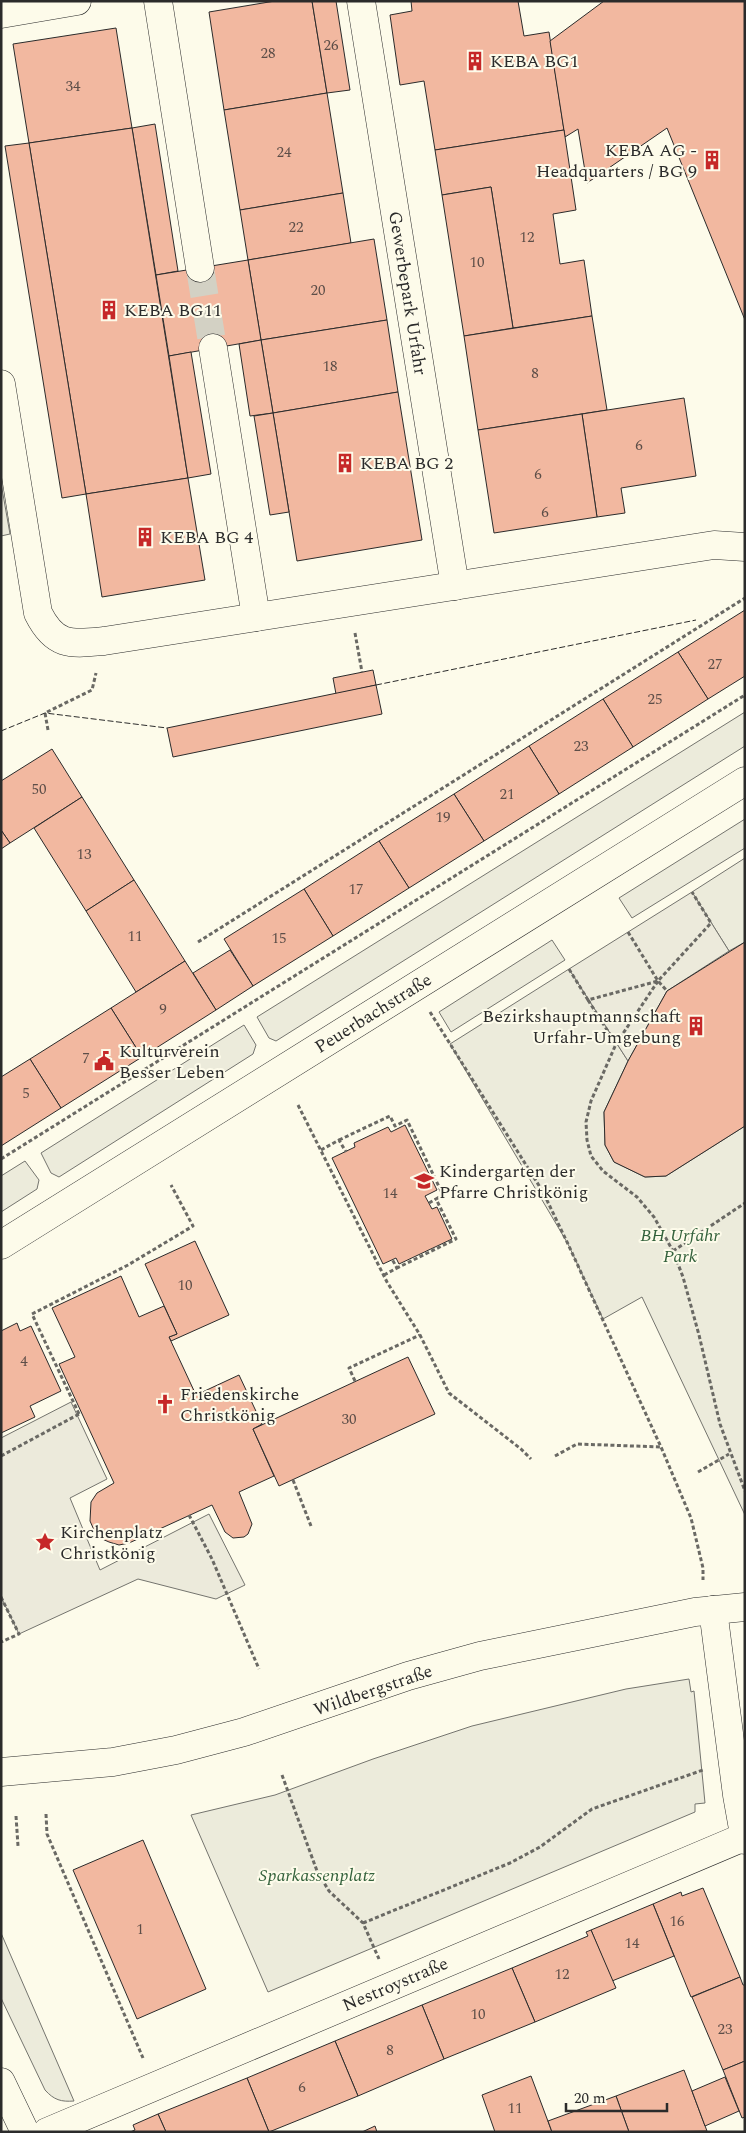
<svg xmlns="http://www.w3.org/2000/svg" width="746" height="2133" viewBox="0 0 746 2133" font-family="Spectral,serif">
<rect width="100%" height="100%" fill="#fdfbea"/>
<g fill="#ecebdb" stroke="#74746e">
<path d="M745 712V746L276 1041 269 1038 257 1017Z"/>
<path d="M745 819V848L632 918 619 898Z"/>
<path d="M745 858V942L729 951 692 892Z"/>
<path d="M552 940 565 960 451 1032 439 1012Z"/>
<path d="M569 969 628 1061 604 1112 605 1145 614 1162 645 1177 666 1176 745 1126V1515L642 1297 603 1319 568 1244 450 1044Z"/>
<path d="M244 1025 256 1045 253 1054 59 1177 51 1173 41 1153Z"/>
<path d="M25 1161 39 1180 37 1189 1 1212V1176Z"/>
<path d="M689 1679 691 1692 694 1691 705 1803 695 1804V1812L268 1992 191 1815 275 1795 373 1759 472 1726 626 1689Z"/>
<path d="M1 1933 74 2101C61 2102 54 2100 45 2090L1 1998Z"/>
</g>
<g fill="#eceadb" stroke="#74746e">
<path d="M1 483 10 534 1 536Z"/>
<path d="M692 892 729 951 667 991 628 1061 569 969Z"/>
<path d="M71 1402 107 1479 70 1498 100 1570 209 1514 245 1585 216 1599 138 1579 19 1634 1 1597V1438Z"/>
</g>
<g fill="#f2b8a0" stroke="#2b2b2b">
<path d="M275 1H312L327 93 224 110 209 12Z"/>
<path d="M312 1H336L350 90 327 93Z"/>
<path d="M411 1H518L524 36 549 32 564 130 435 150 424 81 400 85 390 15 412 11Z"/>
<path d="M604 1H745V320L667 128 587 183 578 129 565 137 550 41Z"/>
<path d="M116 28 132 128 29 143 13 44Z"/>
<path d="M327 93 343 193 240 210 224 110Z"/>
<path d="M155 124 178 271 156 275 132 128Z"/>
<path d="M132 128 188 478 86 494 29 143Z"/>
<path d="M564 130 576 210 553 214 560 264 584 260 592 316 513 328 491 187 442 195 435 150Z"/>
<path d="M29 143 86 494 62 498 5 146Z"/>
<path d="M491 187 513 328 464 336 442 195Z"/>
<path d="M343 193 351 243 248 260 240 210Z"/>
<path d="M374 239 387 320 261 340 248 260Z"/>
<path d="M248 260 261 340 169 356 156 275Z"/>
<path d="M592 316 607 410 478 430 464 336Z"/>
<path d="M387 320 398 392 273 413 261 340Z"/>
<path d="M261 340 273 413 250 416 239 344Z"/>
<path d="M191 352 211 474 188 478 169 356Z"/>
<path d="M398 392 422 540 297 561 273 413Z"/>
<path d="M684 398 696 476 621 488 625 513 597 517 582 414Z"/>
<path d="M273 413 289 512 270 515 254 416Z"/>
<path d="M582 414 597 517 494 533 478 430Z"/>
<path d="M188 478 205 580 102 597 86 494Z"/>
<path d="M745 610V676L708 699 678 652Z"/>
<path d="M678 652 708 699 633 747 603 699Z"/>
<path d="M373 670 376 685 336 694 333 678Z"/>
<path d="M376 685 382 714 173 757 167 728Z"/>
<path d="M603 699 633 747 559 794 529 746Z"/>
<path d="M529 746 559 794 484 841 454 794Z"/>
<path d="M52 749 82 797 10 843 1 830V781Z"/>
<path d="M454 794 484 841 409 888 379 841Z"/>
<path d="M82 797 134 880 86 911 34 828Z"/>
<path d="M1 830 10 843 1 849Z"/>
<path d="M379 841 409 888 333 936 304 889Z"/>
<path d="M134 880 185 961 136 992 86 911Z"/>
<path d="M304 889 333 936 253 986 224 939Z"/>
<path d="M745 942V1126L666 1176 645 1177 614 1162 605 1145 604 1112 628 1061 667 991Z"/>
<path d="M230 950 253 986 216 1010 193 973Z"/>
<path d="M185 961 216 1010 142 1057 111 1008Z"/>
<path d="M111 1008 142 1057 61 1108 30 1059Z"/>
<path d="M30 1059 61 1108 1 1146V1077Z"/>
<path d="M405 1125 437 1190 425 1196 432 1209 437 1207 452 1239 399 1264 396 1258 383 1264 332 1158 355 1147 354 1143 388 1127 391 1132Z"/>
<path d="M195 1241 229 1315 171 1341 169 1337 177 1334 145 1264Z"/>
<path d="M121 1276 139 1317 164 1306 177 1334 169 1337 196 1395 239 1375 262 1424 253 1429 274 1476 239 1492 252 1524 248 1534 244 1537 233 1538 225 1532 212 1505 129 1543 119 1545 109 1542 100 1538 94 1530 90 1521 91 1502 97 1493 114 1483 59 1364 75 1357 52 1308Z"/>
<path d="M17 1323 20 1331 31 1326 61 1391 30 1406 35 1417 1 1433V1331Z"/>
<path d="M408 1357 435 1414 279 1486 253 1429Z"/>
<path d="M143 1840 206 1989 137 2019 73 1870Z"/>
<path d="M703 1888 740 1977 691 1997 653 1904 681 1892 682 1896Z"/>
<path d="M653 1904 674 1956 612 1981 591 1930Z"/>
<path d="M591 1930 616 1988 535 2022 512 1968 588 1936 586 1932Z"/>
<path d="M512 1968 535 2022 444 2059 422 2005Z"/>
<path d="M740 1977 743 1985H745V2061L723 2070 692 1997Z"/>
<path d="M422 2005 444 2059 358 2096 335 2041Z"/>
<path d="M335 2041 358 2096 269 2132 247 2078Z"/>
<path d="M745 2061V2117L742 2118 723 2070Z"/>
<path d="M684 2070 707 2131 629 2132 616 2096Z"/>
<path d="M531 2076 552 2132H495L482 2095Z"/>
<path d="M725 2077 739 2111 705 2126 692 2091Z"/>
<path d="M247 2078 269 2132H166L158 2114Z"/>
<path d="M616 2096 629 2132H552L548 2121Z"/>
<path d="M158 2114 166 2132H130L135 2130 133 2125Z"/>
<path d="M375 2126 377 2132H362Z"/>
</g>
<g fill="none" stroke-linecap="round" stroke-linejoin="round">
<path stroke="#d3d1c4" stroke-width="28" stroke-dasharray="28 14" stroke-linecap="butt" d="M200 268 213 348"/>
<defs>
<g id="minor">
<path d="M158 1 200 268"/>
<path d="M361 1 455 586"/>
<path d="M1 14 77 1"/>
<path d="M213 348 256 617"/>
<path d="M1 384 38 613C55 647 71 644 104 641L714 545 745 547"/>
<path d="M1 1245 745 781"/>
<path d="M713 1610 737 1795 745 1840"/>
<path d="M47 2132 744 1837"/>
</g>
<path id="tertiary" d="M1 2082 25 2132"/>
<path id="primary" d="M1 1772 113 1762 176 1750 244 1732 408 1676 480 1656 695 1612 745 1607"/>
</defs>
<use href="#minor" stroke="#2b2b2b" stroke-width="29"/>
<use href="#tertiary" stroke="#2b2b2b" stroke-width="29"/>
<use href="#primary" stroke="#2b2b2b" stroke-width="29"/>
<g stroke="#6a6964" stroke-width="3" stroke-dasharray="4 2.5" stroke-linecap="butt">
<path d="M355 633 362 672"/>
<path d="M48 730 45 713 92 690 96 673"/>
<path d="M628 932 658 981 667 991"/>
<path d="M198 942 745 598"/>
<path d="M569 969 588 1000 658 981 711 923 692 892"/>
<path d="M658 981 616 1044 591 1101 586 1122 587 1140 591 1156 603 1171 637 1197 654 1217 673 1251 683 1277 699 1335 720 1424 745 1491"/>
<path d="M588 1000 616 1044"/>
<path d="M430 1012 543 1192 568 1244 661 1447 691 1518 703 1568V1580"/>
<path d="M298 1105 387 1282 420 1335 449 1393 521 1449 531 1459"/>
<path d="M339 1140 390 1116 395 1126 407 1120 443 1195 436 1199 456 1239 397 1268"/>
<path d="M321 1150 339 1140 346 1152"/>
<path d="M1 1159 745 695"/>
<path d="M429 1203 436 1199"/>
<path d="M673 1251 745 1203"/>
<path d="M384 1275 397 1268 392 1259"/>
<path d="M355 1381 349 1368 420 1335"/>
<path d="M79 1414 32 1314 128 1265 193 1226 171 1185"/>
<path d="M1 1456 81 1413"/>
<path d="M555 1456 577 1444 661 1447"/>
<path d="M698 1472 729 1454"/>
<path d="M293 1480 311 1526"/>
<path d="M189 1515 212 1559 259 1669"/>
<path d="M1 1597 19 1634 1 1642"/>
<path d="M282 1775 317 1871 329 1891 363 1923 379 1959"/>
<path d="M46 1814 47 1834 143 2058"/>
<path d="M16 1816 18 1846"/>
<path d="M363 1923 510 1863 540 1847 592 1809 703 1770"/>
</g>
<use href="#minor" stroke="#fdfbea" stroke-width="28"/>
<use href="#tertiary" stroke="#fdfbea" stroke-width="28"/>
<use href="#primary" stroke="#fdfbea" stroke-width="28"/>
<g stroke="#2b2b2b" stroke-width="1" stroke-dasharray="6 2.5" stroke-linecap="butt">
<path d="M376 685 696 620"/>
<path d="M1 731 45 713 167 728"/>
</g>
</g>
<defs>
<symbol id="building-bare" viewBox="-9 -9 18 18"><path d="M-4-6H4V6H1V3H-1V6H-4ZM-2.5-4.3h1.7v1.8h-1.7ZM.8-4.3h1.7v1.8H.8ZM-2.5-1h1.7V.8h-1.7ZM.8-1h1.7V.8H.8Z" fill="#c62828" stroke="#fdfbea" stroke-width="2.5" paint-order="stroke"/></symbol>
<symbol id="civic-bare" viewBox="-9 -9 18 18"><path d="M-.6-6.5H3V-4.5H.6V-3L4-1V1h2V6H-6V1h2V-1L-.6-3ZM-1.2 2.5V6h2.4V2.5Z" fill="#c62828" stroke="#fdfbea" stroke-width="2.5" paint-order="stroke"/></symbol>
<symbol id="school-bare" viewBox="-9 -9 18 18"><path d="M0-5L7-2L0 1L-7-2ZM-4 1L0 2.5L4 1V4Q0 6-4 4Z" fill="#c62828" stroke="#fdfbea" stroke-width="2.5" paint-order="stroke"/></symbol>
<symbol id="church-bare" viewBox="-9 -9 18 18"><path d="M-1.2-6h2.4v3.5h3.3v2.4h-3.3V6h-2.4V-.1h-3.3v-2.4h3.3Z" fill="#c62828" stroke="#fdfbea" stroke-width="2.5" paint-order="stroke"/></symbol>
<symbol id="sight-bare" viewBox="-9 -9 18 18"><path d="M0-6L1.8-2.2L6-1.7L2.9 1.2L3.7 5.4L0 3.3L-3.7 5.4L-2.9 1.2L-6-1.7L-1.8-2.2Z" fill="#c62828" stroke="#fdfbea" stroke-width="2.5" paint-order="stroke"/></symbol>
</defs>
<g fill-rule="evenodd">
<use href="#building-bare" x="461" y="47" width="28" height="28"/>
<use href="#building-bare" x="698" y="146" width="28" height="28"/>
<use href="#building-bare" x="95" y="296" width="28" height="28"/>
<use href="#building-bare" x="331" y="449" width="28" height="28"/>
<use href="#building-bare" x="131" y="523" width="28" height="28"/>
<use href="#building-bare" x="682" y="1012" width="28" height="28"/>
<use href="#civic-bare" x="90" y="1047" width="28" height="28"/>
<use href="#school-bare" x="410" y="1167" width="28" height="28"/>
<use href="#church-bare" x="151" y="1390" width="28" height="28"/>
<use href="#sight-bare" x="31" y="1528" width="28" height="28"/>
</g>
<g text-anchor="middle" stroke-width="4" stroke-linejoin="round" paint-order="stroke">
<g font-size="15" fill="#5d4e48">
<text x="331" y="50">26</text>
<text x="268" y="58">28</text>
<text x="73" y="91">34</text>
<text x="284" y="157">24</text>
<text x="296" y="232">22</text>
<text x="527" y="242">12</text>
<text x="477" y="267">10</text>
<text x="318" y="295">20</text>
<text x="330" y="371">18</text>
<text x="535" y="378">8</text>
<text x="639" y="450">6</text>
<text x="538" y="479">6</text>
<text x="545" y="517">6</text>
<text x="715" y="669">27</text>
<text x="655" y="704">25</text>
<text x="581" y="751">23</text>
<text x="39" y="794">50</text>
<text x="507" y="799">21</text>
<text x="443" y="822">19</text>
<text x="84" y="859">13</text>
<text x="356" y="894">17</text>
<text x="135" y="941">11</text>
<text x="279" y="943">15</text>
<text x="163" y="1014">9</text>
<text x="86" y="1063">7</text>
<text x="26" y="1098">5</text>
<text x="390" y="1198">14</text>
<text x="185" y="1290">10</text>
<text x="24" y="1366">4</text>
<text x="349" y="1424">30</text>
<text x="677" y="1926">16</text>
<text x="140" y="1934">1</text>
<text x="632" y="1948">14</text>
<text x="562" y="1979">12</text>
<text x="478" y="2019">10</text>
<text x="725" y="2034">23</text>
<text x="390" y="2055">8</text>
<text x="302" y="2092">6</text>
<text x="515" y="2113">11</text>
</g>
<g font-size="18" fill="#2b2b2b" stroke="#fdfbea" text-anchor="start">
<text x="490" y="67">KEBA BG1</text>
<text x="697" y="156" text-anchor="end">KEBA AG -<tspan x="697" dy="21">Headquarters / BG 9</tspan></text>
<text x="124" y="316">KEBA BG11</text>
<text x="360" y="469">KEBA BG 2</text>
<text x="160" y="543">KEBA BG 4</text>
<text x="681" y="1022" text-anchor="end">Bezirkshauptmannschaft<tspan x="681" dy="21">Urfahr-Umgebung</tspan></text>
<text x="119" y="1057">Kulturverein<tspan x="119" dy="21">Besser Leben</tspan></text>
<text x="439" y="1177">Kindergarten der<tspan x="439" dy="21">Pfarre Christkönig</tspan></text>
<text x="180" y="1400">Friedenskirche<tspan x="180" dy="21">Christkönig</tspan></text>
<text x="60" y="1538">Kirchenplatz<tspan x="60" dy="21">Christkönig</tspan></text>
</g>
<g font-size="18" fill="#2b2b2b" stroke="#fdfbea">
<text transform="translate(408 293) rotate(81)" y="6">Gewerbepark Urfahr</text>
<text transform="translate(373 1013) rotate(-32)" y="6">Peuerbachstraße</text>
<text transform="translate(373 1690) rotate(-19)" y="6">Wildbergstraße</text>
<text transform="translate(395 1984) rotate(-23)" y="6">Nestroystraße</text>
</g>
<g font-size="18" font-style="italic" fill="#34623c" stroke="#fdfbea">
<text x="680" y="1241">BH Urfahr<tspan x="680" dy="21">Park</tspan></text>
<text x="317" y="1881">Sparkassenplatz</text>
</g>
</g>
<rect width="746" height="2133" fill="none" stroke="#2b2b2b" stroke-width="5"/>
<path d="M566 2103v8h101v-8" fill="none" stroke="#2b2b2b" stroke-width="2.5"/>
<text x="574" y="2103" font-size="15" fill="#2b2b2b" stroke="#fdfbea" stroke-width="4" paint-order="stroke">20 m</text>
</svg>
